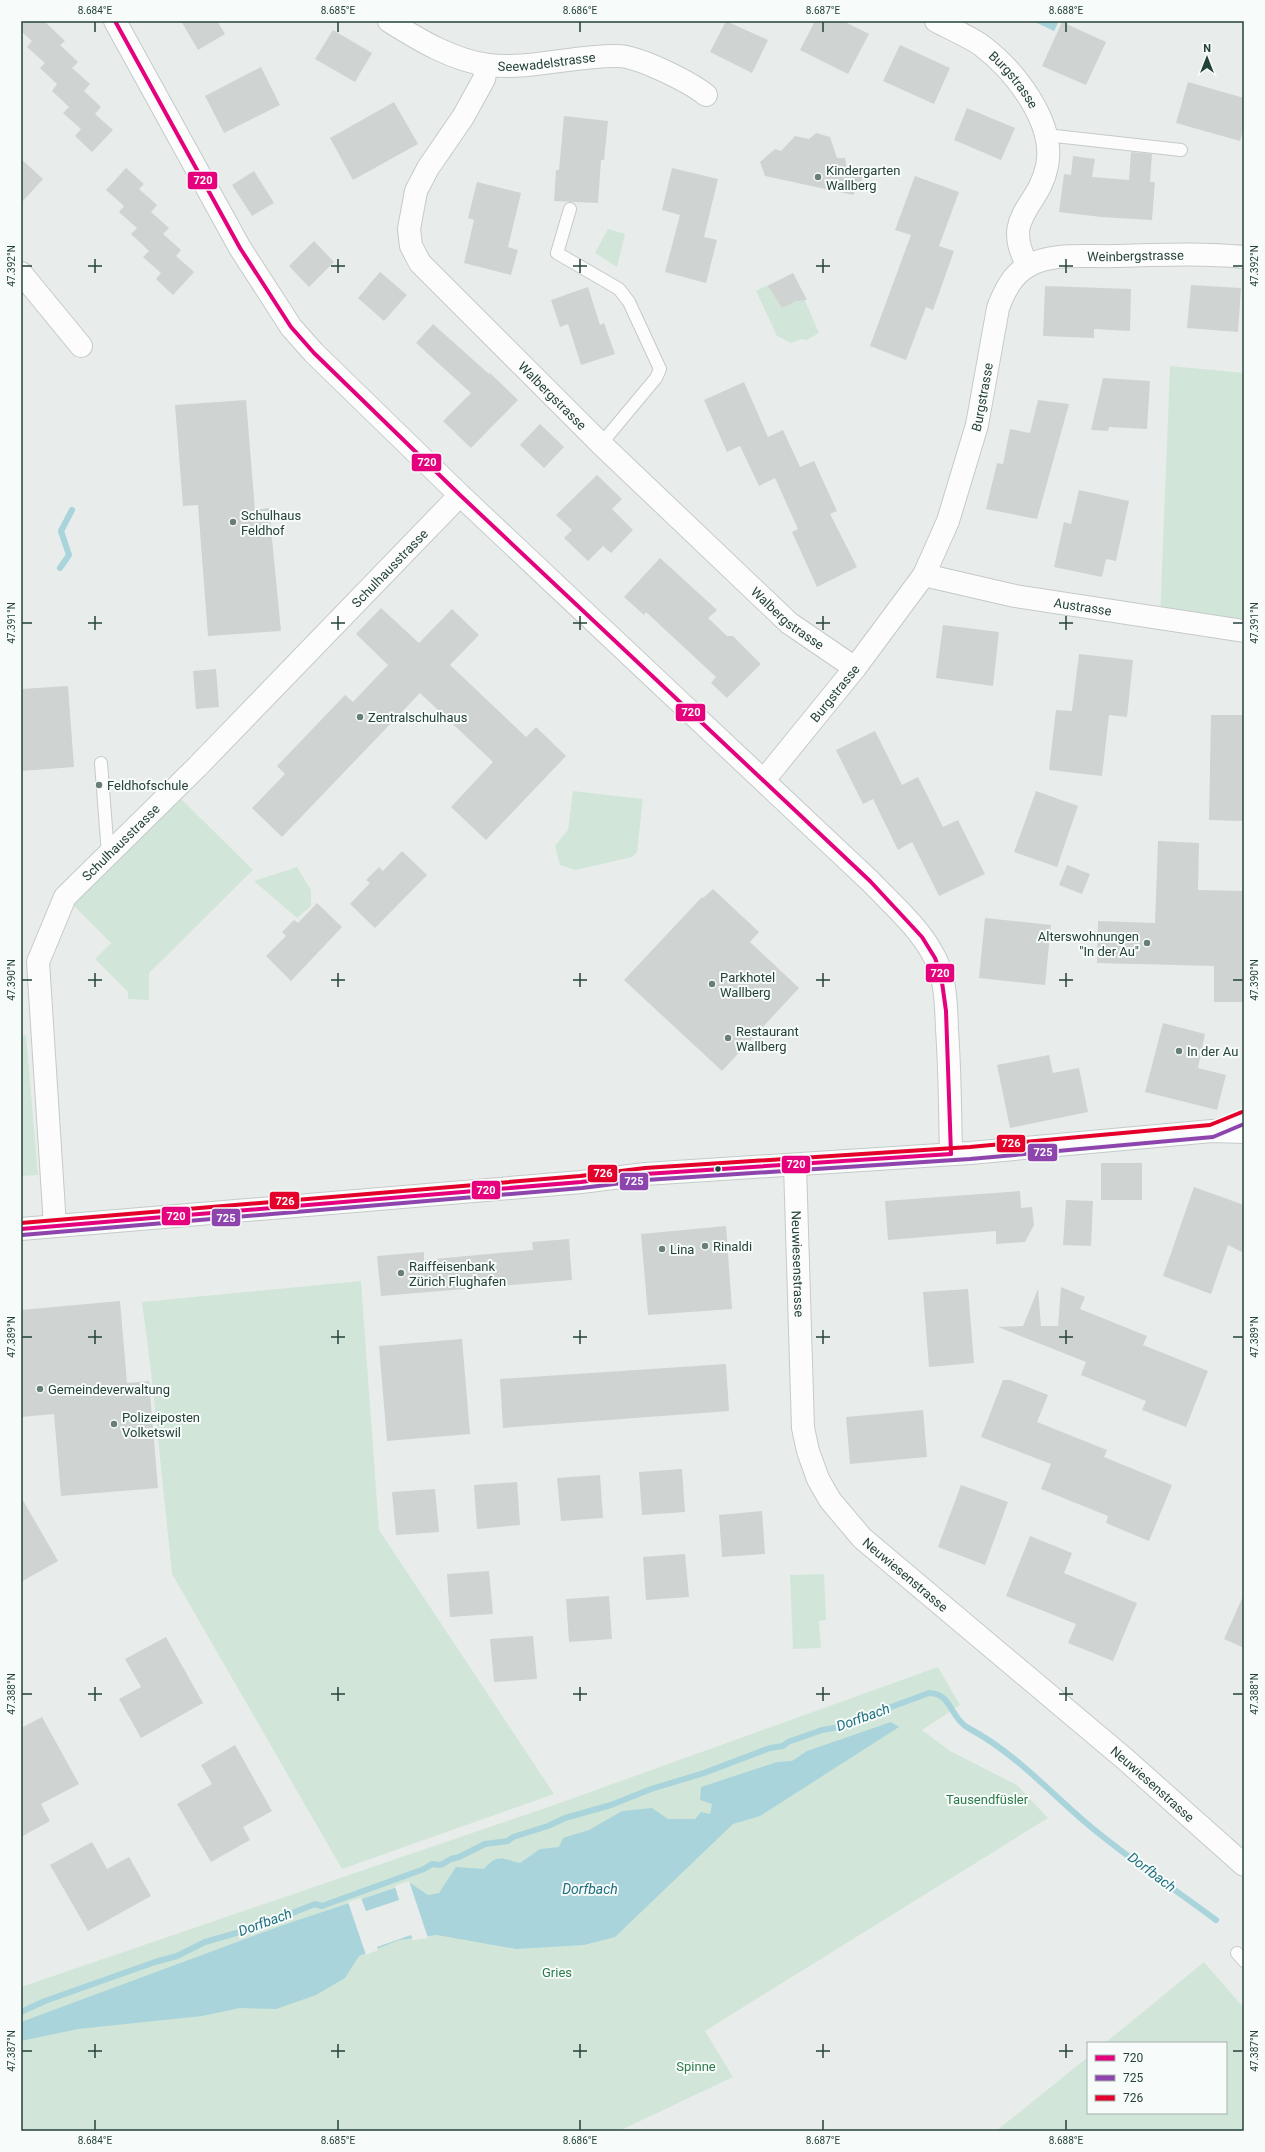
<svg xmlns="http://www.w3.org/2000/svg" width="1265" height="2152" viewBox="0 0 1265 2152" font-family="Roboto,sans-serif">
<rect width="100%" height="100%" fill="#e8edeb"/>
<g fill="#d1e6d8">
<path d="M608 229 625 234 617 267 595 253Z"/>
<path d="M793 273 819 333 807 340 801 339 791 343 777 336 756 291Z"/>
<path d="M1170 366 1244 373V619L1241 618 1240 631 1160 619Z"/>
<path d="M573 791 643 799 637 852 632 857 576 870 560 865 555 846 568 830Z"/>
<path d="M179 797 253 870 149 973V1000L128 999V992L95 959 111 943 72 904Z"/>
<path d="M297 867 311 890V906L297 918 254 881Z"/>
<path d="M26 1035 38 1175 21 1176V1036Z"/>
<path d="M361 1281 379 1530 554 1794 342 1869 172 1574 151 1371 142 1302Z"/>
<path d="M824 1574 826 1620 819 1621 821 1648 793 1649 790 1575Z"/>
<path d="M938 1667 960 1705 922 1730 950 1751 1017 1785 1048 1818 705 2031 733 2077 619 2131H21V1987L557 1804Z"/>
<path d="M1204 1962 1244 2008V2131H996L1088 2057V2113H1226V2043H1105Z"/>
</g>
<g fill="#a9d4db">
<path d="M1033 21H1059L1054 31Z"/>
<path d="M891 1722 899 1727 760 1816 733 1824 615 1937 584 1945 516 1949 437 1935 399 1940 359 1956 345 1978 316 1995 276 2009 240 2008 202 2016 78 2029 21 2041V2022L286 1924 410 1883 428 1895 439 1893 456 1867 484 1869C497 1854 501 1858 520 1863L540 1849 559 1847 563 1838 589 1830 622 1811 652 1808 668 1819H695L701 1812 710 1814 712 1804 700 1800 701 1787 777 1762 792 1761 807 1751Z"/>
</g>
<path fill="#e8edeb" d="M409 1881 428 1938 413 1940 411 1935 377 1947 378 1950 366 1955 348 1902 361 1898 366 1911 399 1900 395 1886Z"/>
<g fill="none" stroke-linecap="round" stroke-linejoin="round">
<g stroke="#a9d4db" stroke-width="6">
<path d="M60 568 69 555 61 531 72 510"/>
<path d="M21 2012 45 2001 155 1962 177 1956 205 1942 257 1927 315 1904 322 1906 424 1869 432 1864 441 1865 451 1859 459 1857 485 1844 508 1841 513 1837 548 1826 565 1818 611 1805 651 1789 704 1773 770 1748 783 1746 788 1742 822 1730 834 1728 929 1693C952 1693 950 1719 970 1729 1013 1752 1048 1790 1085 1822 1126 1857 1173 1888 1216 1920"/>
</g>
</g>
<g fill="#cfd4d2">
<path d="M21 21H44L65 41 60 45 78 62 72 68 90 84 84 91 101 107 95 114 113 130 92 152 75 136 81 129 63 113 69 107 52 91 57 84 40 68 45 63 27 47 32 41 21 31Z"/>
<path d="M181 21H217L225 34 198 50Z"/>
<path d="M726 21 768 40 752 73 710 52Z"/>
<path d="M815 21H843L869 34 848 74 800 50Z"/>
<path d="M1062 22 1106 42 1086 85 1042 66Z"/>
<path d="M333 30 372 53 355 82 315 59Z"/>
<path d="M900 45 950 68 934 104 883 81Z"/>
<path d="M261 67 280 105 224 133 205 96Z"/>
<path d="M1188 82 1244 98V127L1240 141 1176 123Z"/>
<path d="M394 102 418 144 353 180 330 138Z"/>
<path d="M967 108 1015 128 1001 160 954 140Z"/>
<path d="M564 116 608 121 604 160H601L598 203 554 201 556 170H559Z"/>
<path d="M816 133 830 137 837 158H845L847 169 865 174 853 195 765 176 760 162 775 149 781 151 795 136 809 139Z"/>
<path d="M1131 152 1152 154 1150 182H1155L1152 220 1101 217 1059 212 1064 174 1071 175 1073 156 1095 159 1092 177 1129 180Z"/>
<path d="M21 159 43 179 21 203Z"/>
<path d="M126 168 144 184 139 189 157 205 151 212 169 228 163 234 181 250 176 256 194 272 173 295 156 279 161 273 143 257 149 251 131 234 137 228 119 212 124 206 106 190Z"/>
<path d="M672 168 718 179 704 237 717 240 706 283 665 272 680 215 662 210Z"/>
<path d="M254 171 274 203 252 216 232 185Z"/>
<path d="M915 176 959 192 939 246 954 251 933 310 926 307 906 360 870 346 911 235 895 230Z"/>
<path d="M477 182 521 193 508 247 518 250 511 275 464 263 474 220 468 218Z"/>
<path d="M314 241 334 262 309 287 289 266Z"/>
<path d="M380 272 407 295 384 321 358 298Z"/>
<path d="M793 273 807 300 796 301 782 308 768 286Z"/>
<path d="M1191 285 1241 288 1238 332 1187 328Z"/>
<path d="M1045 286 1131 289 1130 331 1094 329V338L1043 336Z"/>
<path d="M588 287 600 325 604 323 615 354 581 365 568 324 560 327 551 300Z"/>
<path d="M433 324 489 374 490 373 518 400 471 448 443 421 471 393 416 343Z"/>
<path d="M1103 378 1150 381 1147 429 1109 427 1108 431 1091 430Z"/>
<path d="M744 382 768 437 783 430 800 467 814 461 837 511 830 514 857 567 817 587 792 532 798 529 775 478 759 486 740 446 727 452 704 400Z"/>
<path d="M246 400 255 510 269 508 281 631 208 636 198 505 183 506 175 405Z"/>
<path d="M1038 400 1069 404 1037 519 986 509 997 463 1003 464 1010 429 1030 433Z"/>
<path d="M540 424 564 447 544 468 520 445Z"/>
<path d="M597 475 622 499 612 509 633 530 611 553 603 546 588 561 564 538 572 530 556 515Z"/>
<path d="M1079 490 1129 501 1116 561 1106 559 1102 577 1054 567 1064 522 1071 524Z"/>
<path d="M660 558 717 610 708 618 727 636H733L761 664 727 698 711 683 716 677 646 612 644 615 624 597Z"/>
<path d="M381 608 419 643 452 609 479 635 450 665 526 737 536 727 566 756 486 840 451 807 493 762 420 693 282 837 252 808 285 774 277 766 345 695 353 702 388 665 356 634Z"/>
<path d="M943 625 999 632 993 686 936 678Z"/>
<path d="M1079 654 1133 660 1127 717 1109 715 1102 776 1049 770 1056 710 1072 711Z"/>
<path d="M216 669 219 707 196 709 193 671Z"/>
<path d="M68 686 74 767 21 771V689Z"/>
<path d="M1211 715H1244V821L1209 820Z"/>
<path d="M875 731 902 785 918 777 943 827 958 820 985 874 939 896 912 842 898 850 873 799 863 804 836 750Z"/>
<path d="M1036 791 1078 806 1057 867 1014 852Z"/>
<path d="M1158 841 1199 843 1198 890 1244 891V1002H1214V966L1097 963 1098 921 1155 923Z"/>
<path d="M402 851 427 875 375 928 350 904 370 883 366 880 379 867 383 871Z"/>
<path d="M1067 865 1090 874 1082 894 1059 885Z"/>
<path d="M713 889 759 932 750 942 799 988 722 1071 624 980 702 897 703 898Z"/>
<path d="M317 903 342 927 291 981 266 956 286 936 282 932 294 920 298 923Z"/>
<path d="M985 918 1051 925 1045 985 979 978Z"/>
<path d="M1163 1023 1205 1034 1198 1068 1226 1075 1217 1110 1145 1092Z"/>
<path d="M1049 1055 1053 1073 1079 1068 1088 1112 1010 1128 997 1065Z"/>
<rect x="1101" y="1163" width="41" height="37"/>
<path d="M1194 1187 1244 1205V1253L1228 1245 1211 1294 1163 1276Z"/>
<path d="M1020 1191 1021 1208 1032 1207 1034 1225 1025 1242 996 1244V1231L888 1240 885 1201Z"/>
<path d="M1066 1200 1093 1201 1091 1246 1063 1245Z"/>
<path d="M726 1226 732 1309 648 1315 641 1234Z"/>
<path d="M569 1239 572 1280 381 1296 377 1256 424 1252V1260L533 1250 532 1242Z"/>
<path d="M1061 1287 1085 1297 1080 1309 1147 1336 1143 1345 1208 1371 1186 1427 1142 1410 1146 1401 1081 1375 1086 1362 998 1327 1023 1326 1038 1289 1041 1326H1058Z"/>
<path d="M968 1289 974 1363 929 1367 923 1292Z"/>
<path d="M120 1301 127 1383 149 1381 158 1488 61 1496 54 1414 21 1417V1310Z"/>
<path d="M462 1339 470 1434 387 1441 379 1346Z"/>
<path d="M726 1364 729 1411 503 1428 500 1379Z"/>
<path d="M1003 1380H1010L1048 1395 1037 1422 1107 1450 1104 1457 1172 1485 1149 1541 1106 1523 1108 1516 1041 1489 1051 1464 981 1437Z"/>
<path d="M923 1410 927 1457 850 1464 846 1417Z"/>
<path d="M682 1469 685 1512 642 1515 639 1472Z"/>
<path d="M600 1475 603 1518 561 1521 557 1478Z"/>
<path d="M517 1482 520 1525 477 1529 474 1485Z"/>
<path d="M961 1485 1008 1502 985 1565 938 1547Z"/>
<path d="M435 1489 439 1532 396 1535 392 1492Z"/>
<path d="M21 1497 58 1561 21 1582Z"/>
<path d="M762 1511 765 1554 722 1557 719 1515Z"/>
<path d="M1030 1536 1072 1553 1064 1573 1137 1603 1113 1661 1068 1643 1076 1624 1006 1596Z"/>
<path d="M685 1554 689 1597 646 1600 643 1557Z"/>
<path d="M489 1571 493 1614 450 1617 447 1574Z"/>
<path d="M1244 1594V1648L1224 1639Z"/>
<path d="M609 1596 612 1639 569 1642 566 1599Z"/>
<path d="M533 1636 537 1679 494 1682 490 1639Z"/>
<path d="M166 1637 203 1703 141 1738 119 1699 141 1687 125 1659Z"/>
<path d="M42 1717 79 1784 41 1804 50 1821 21 1837V1728Z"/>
<path d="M235 1745 272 1811 243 1827 250 1840 211 1862 177 1804 212 1784 201 1765Z"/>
<path d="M92 1842 107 1869 129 1857 151 1896 88 1931 50 1865Z"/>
</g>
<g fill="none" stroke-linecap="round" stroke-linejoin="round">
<defs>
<g id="lane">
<path d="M1046 135 1181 150"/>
<path d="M570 209 557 253 619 289 629 302 660 369 656 378 601 444"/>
<path d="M101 763 108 854"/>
<path d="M1220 1128 1244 1117"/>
<path d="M1237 1953 1244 1961"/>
</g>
<g id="street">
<path id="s1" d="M389 21C419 40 452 60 488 65 532 70 575 55 618 56 638 56 690 82 706 95"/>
<path id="s2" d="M936 21C951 29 968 36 981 45 1014 70 1056 122 1047 166 1039 208 1000 216 1028 266"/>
<path id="s3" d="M487 65 484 79 463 117 428 168 416 191 409 229 411 246 420 263 601 444 789 623 855 668"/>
<path d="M21 273 81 346"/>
<path id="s4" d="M924 575 1015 596 1244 631"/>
<path id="s5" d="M764 780 855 668 924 575 948 521 977 425 998 308C1004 292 1012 275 1028 266 1052 252 1088 257 1115 256 1158 255 1201 253 1244 257"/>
<path id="s6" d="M795 1165 803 1428 808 1451 818 1479 830 1500 862 1538 1125 1759 1244 1865"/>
<path id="s7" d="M55 1226 38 962 65 897 197 767 460 495"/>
</g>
<g id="secondary">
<path d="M115 21 240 248 291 327 314 353 460 495 870 881C893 905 920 928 935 958 946 979 946 1006 947 1029 950 1071 950 1113 951 1154"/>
<path d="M21 1229 581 1182 645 1174 970 1153 1212 1131 1244 1132"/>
</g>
</defs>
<use href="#lane" stroke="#c5cac8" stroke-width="14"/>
<use href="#street" stroke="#c5cac8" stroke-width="24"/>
<use href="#secondary" stroke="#c3cbc8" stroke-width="24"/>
<use href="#lane" stroke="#fcfcfc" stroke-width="12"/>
<use href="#street" stroke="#fcfcfc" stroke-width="22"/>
<use href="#secondary" stroke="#fcfcfc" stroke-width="22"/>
<defs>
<g id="bus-1">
<path d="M115 21 240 248 291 327 314 353 460 495 870 881 922 937 935 958 941 975 946 1011 951 1154"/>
<path d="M21 1229 581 1182 645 1174 951 1154"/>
</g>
<path id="bus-2" d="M22 1235 582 1188 646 1180 970 1159 1213 1137 1244 1124"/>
<path id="bus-3" d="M21 1223 580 1176 645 1168 970 1147 1210 1125 1242 1112"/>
</defs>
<use href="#bus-1" stroke="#f7fbf9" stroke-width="7"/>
<use href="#bus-2" stroke="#f7fbf9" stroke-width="7"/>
<use href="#bus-3" stroke="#f7fbf9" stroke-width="7"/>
<use href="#bus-1" stroke="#e5007d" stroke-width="4"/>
<use href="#bus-2" stroke="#8e44ad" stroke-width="4"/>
<use href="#bus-3" stroke="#e4002b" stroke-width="4"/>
</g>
<path fill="none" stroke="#24423a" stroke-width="1.5" d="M95 22V32M338 22V32M580 22V32M823 22V32M1066 22V32M95 259V273M338 259V273M580 259V273M823 259V273M1066 259V273M22 266H32M88 266H102M331 266H345M573 266H587M816 266H830M1059 266H1073M1233 266H1243M95 616V630M338 616V630M580 616V630M823 616V630M1066 616V630M22 623H32M88 623H102M331 623H345M573 623H587M816 623H830M1059 623H1073M1233 623H1243M95 973V987M338 973V987M580 973V987M823 973V987M1066 973V987M22 980H32M88 980H102M331 980H345M573 980H587M816 980H830M1059 980H1073M1233 980H1243M95 1330V1344M338 1330V1344M580 1330V1344M823 1330V1344M1066 1330V1344M22 1337H32M88 1337H102M331 1337H345M573 1337H587M816 1337H830M1059 1337H1073M1233 1337H1243M95 1687V1701M338 1687V1701M580 1687V1701M823 1687V1701M1066 1687V1701M22 1694H32M88 1694H102M331 1694H345M573 1694H587M816 1694H830M1059 1694H1073M1233 1694H1243M95 2044V2058M338 2044V2058M580 2044V2058M823 2044V2058M1066 2044V2058M22 2051H32M88 2051H102M331 2051H345M573 2051H587M816 2051H830M1059 2051H1073M1233 2051H1243M95 2120V2130M338 2120V2130M580 2120V2130M823 2120V2130M1066 2120V2130"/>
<g fill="#697e78" stroke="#f7fbf9" stroke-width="1.5">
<circle cx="818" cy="177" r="4"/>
<circle cx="233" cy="522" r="4"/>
<circle cx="360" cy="717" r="4"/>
<circle cx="99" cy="785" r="4"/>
<circle cx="1147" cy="943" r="4"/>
<circle cx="712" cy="984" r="4"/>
<circle cx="728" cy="1038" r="4"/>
<circle cx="1179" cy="1051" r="4"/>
<circle cx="705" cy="1246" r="4"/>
<circle cx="662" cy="1249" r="4"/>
<circle cx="401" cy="1273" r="4"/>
<circle cx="40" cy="1389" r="4"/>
<circle cx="114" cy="1424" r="4"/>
</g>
<circle fill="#24423a" stroke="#f7fbf9" stroke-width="1.5" cx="718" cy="1169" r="3.5"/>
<g text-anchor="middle" stroke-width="4" stroke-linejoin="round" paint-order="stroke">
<g font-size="13" fill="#24423a" stroke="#f7fbf9">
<text dy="5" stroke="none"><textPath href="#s1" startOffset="168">Seewadelstrasse</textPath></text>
<text dy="5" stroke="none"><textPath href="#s2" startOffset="99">Burgstrasse</textPath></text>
<text dy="5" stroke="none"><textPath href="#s5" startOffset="700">Weinbergstrasse</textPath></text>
<text dy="5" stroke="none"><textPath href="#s3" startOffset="408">Walbergstrasse</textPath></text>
<text dy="5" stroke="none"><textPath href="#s5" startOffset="448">Burgstrasse</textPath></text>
<text dy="5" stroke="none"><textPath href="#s7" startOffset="797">Schulhausstrasse</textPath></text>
<text dy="5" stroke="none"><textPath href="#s4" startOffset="162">Austrasse</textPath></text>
<text dy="5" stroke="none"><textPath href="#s3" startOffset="732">Walbergstrasse</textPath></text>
<text dy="5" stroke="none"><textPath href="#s5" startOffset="112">Burgstrasse</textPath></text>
<text dy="5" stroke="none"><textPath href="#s7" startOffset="413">Schulhausstrasse</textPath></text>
<text dy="5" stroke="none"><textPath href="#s6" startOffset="99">Neuwiesenstrasse</textPath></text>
<text dy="5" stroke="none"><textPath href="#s6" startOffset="447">Neuwiesenstrasse</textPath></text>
<text dy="5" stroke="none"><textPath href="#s6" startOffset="771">Neuwiesenstrasse</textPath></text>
</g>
<g font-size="13" fill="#24423a" stroke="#f7fbf9" text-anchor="start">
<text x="826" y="175">Kindergarten<tspan x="826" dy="15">Wallberg</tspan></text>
<text x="241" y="520">Schulhaus<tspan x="241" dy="15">Feldhof</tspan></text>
<text x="368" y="722">Zentralschulhaus</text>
<text x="107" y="790">Feldhofschule</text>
<text x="1139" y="941" text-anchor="end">Alterswohnungen<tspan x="1139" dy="15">"In der Au"</tspan></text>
<text x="720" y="982">Parkhotel<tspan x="720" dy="15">Wallberg</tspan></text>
<text x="736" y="1036">Restaurant<tspan x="736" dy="15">Wallberg</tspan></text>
<text x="1187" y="1056">In der Au</text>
<text x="713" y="1251">Rinaldi</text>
<text x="670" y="1254">Lina</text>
<text x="409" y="1271">Raiffeisenbank<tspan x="409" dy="15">Zürich Flughafen</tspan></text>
<text x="48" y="1394">Gemeindeverwaltung</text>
<text x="122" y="1422">Polizeiposten<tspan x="122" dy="15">Volketswil</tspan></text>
</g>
<g font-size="13" fill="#2d7a4b" stroke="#f7fbf9">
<text x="987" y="1804">Tausendfüsler</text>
<text x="557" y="1977">Gries</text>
<text x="696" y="2071">Spinne</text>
</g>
<g font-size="14" font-style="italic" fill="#1c6f80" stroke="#f7fbf9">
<text transform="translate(863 1717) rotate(-20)" y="5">Dorfbach</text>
<text transform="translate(1152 1872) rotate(37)" y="5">Dorfbach</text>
<text x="590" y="1894">Dorfbach</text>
<text transform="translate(265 1922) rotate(-20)" y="5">Dorfbach</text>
</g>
</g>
<g stroke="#f7fbf9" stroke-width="1.5">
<rect x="187" y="171" width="31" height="19" rx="4" fill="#e5007d"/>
<rect x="411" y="453" width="31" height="19" rx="4" fill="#e5007d"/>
<rect x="675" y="703" width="31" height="19" rx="4" fill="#e5007d"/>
<rect x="925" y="963" width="30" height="20" rx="4" fill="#e5007d"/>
<rect x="996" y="1134" width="30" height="19" rx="4" fill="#e4002b"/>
<rect x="1027" y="1143" width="31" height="19" rx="4" fill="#8e44ad"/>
<rect x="781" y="1155" width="30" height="19" rx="4" fill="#e5007d"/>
<rect x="587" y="1164" width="31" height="19" rx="4" fill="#e4002b"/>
<rect x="619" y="1172" width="30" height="19" rx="4" fill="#8e44ad"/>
<rect x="471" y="1180" width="30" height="20" rx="4" fill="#e5007d"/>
<rect x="269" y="1191" width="31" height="19" rx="4" fill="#e4002b"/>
<rect x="161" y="1206" width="30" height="20" rx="4" fill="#e5007d"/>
<rect x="211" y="1208" width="30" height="19" rx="4" fill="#8e44ad"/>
</g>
<g font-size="11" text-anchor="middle" font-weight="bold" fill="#fff">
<text x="203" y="184">720</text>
<text x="427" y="466">720</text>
<text x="691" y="716">720</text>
<text x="940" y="977">720</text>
<text x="1011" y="1147">726</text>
<text x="1043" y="1156">725</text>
<text x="796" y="1168">720</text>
<text x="603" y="1177">726</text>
<text x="634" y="1185">725</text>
<text x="486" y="1194">720</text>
<text x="285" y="1205">726</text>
<text x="176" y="1220">720</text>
<text x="226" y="1222">725</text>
</g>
<rect width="1265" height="2152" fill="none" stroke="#f7fbf9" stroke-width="44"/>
<rect x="1087" y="2042" width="140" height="72" fill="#f7fbf9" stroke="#a3b1ad"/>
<rect x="1095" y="2055" width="20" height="6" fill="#e5007d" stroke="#a3b1ad"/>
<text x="1123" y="2062" font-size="12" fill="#24423a">720</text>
<rect x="1095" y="2075" width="20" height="6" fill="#8e44ad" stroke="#a3b1ad"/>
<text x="1123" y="2082" font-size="12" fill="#24423a">725</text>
<rect x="1095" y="2095" width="20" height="6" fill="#e4002b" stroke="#a3b1ad"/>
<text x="1123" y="2102" font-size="12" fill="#24423a">726</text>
<g transform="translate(1207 58)" stroke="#f7fbf9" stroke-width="3" paint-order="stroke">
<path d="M0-3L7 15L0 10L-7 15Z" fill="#24423a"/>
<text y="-6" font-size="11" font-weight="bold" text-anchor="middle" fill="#24423a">N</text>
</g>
<rect x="22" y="22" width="1221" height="2108" fill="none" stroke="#24423a" stroke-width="1.5"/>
<g font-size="10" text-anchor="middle" fill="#24423a">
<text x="95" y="14">8.684°E</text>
<text x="338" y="14">8.685°E</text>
<text x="580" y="14">8.686°E</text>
<text x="823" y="14">8.687°E</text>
<text x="1066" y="14">8.688°E</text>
<text transform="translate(11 266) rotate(-90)" y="4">47.392°N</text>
<text transform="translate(1254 266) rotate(-90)" y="4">47.392°N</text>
<text transform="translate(11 623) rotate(-90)" y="4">47.391°N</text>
<text transform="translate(1254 623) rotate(-90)" y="4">47.391°N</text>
<text transform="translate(11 980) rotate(-90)" y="4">47.390°N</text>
<text transform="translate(1254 980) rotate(-90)" y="4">47.390°N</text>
<text transform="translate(11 1337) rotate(-90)" y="4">47.389°N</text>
<text transform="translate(1254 1337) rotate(-90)" y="4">47.389°N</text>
<text transform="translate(11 1694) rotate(-90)" y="4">47.388°N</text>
<text transform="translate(1254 1694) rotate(-90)" y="4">47.388°N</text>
<text transform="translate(11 2051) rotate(-90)" y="4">47.387°N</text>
<text transform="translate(1254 2051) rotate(-90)" y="4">47.387°N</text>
<text x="95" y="2144">8.684°E</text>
<text x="338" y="2144">8.685°E</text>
<text x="580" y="2144">8.686°E</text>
<text x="823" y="2144">8.687°E</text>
<text x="1066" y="2144">8.688°E</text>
</g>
</svg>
